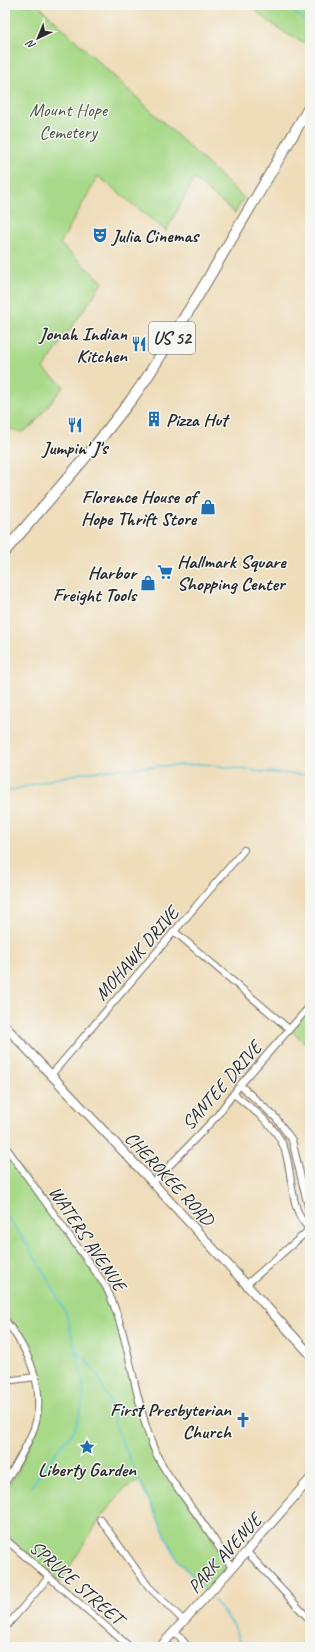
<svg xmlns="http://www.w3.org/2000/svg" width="315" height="1652" viewBox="0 0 315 1652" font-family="Caveat,sans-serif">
<rect width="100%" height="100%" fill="#f6f6f2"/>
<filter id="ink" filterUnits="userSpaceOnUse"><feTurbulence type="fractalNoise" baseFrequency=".025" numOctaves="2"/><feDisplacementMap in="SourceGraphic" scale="8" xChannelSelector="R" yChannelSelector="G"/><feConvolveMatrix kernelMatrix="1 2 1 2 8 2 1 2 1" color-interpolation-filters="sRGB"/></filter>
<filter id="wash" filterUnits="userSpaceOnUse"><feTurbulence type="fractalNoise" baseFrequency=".012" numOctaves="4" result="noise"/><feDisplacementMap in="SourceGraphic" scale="16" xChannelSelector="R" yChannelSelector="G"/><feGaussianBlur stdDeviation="0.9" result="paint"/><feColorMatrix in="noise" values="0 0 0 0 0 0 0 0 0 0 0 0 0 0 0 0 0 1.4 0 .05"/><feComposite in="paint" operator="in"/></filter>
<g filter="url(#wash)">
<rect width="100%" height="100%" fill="#efddba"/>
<g fill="#a7d988" stroke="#69825a">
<path d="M10 5H38L244 198 235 213 194 179 166 231 98 176 60 244 103 282 43 369 64 386 32 426 22 432 5 427V9Z"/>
<path d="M250 5H310V44C290 39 265 20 250 5Z"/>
<path d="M310 1006V1047L289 1029Z"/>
<path d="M5 1148 64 1229 107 1293 119 1326 154 1451 204 1526 227 1564V1571L208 1594 176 1558 140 1481 125 1488 101 1517 60 1582 5 1535V1490L17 1472 34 1435 41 1407 40 1375 28 1346 5 1312Z"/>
</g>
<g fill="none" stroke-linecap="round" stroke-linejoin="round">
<g stroke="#5bc5d7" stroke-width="1.5">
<path d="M284 5 310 24"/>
<path d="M5 792 45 781 82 773 127 768 204 764 263 772 310 775"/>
<path d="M5 1214 27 1244 49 1281 66 1313 84 1385 83 1401 76 1426 70 1436 62 1444 31 1486"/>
<path d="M76 1351 84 1357 98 1376 109 1400 116 1428 140 1482 176 1557 205 1591"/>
<path d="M214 1600 234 1626 242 1647"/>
</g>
</g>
</g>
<g filter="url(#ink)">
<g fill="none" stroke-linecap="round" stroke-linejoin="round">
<defs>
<g id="minor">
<path d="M174 931 289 1029"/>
<path d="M51 1075 244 850"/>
<path d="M240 1085 276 1118 292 1140 310 1215V1226"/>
<path d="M234 1094C252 1109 273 1123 283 1145 294 1170 288 1212 310 1229"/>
<path d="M5 1146 105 1285C130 1335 132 1392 152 1444 161 1468 177 1487 192 1508 207 1528 220 1548 232 1568"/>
<path d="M153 1183 216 1117 240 1085 310 1006"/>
<path d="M247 1284 310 1229"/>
<path d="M5 1320C29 1351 47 1389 34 1428 27 1447 15 1466 5 1483"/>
<path d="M5 1381 36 1377"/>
<path d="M100 1519 149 1587 184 1621"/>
<path d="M5 1539 130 1647"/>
<path d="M247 1552 310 1620"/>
<path d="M5 1628 49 1577"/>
<path d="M175 1631 188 1647"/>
</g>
<g id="tertiary">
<path d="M5 1026 153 1183 310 1354"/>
<path d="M160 1647 232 1568 310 1479"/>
</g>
<path id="primary" d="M5 551 91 451 131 400 146 379 199 294 310 106"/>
</defs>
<use href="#minor" stroke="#70695d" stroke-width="8"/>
<use href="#tertiary" stroke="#70695d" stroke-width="10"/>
<use href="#primary" stroke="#70695d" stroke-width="12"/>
<use href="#minor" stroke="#fff" stroke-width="6"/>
<use href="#tertiary" stroke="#fff" stroke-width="8"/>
<use href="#primary" stroke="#fff" stroke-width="10"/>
</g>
</g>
<defs>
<symbol id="theatre-bare" viewBox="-9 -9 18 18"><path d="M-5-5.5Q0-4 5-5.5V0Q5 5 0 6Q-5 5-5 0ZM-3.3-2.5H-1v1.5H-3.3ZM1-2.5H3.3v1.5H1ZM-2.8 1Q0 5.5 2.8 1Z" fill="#1f6fb2" stroke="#f6f6f2" stroke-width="2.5" paint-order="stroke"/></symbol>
<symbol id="restaurant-bare" viewBox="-9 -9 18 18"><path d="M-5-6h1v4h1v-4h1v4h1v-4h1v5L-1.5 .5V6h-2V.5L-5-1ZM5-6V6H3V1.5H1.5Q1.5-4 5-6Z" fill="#1f6fb2" stroke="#f6f6f2" stroke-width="2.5" paint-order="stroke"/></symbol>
<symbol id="building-bare" viewBox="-9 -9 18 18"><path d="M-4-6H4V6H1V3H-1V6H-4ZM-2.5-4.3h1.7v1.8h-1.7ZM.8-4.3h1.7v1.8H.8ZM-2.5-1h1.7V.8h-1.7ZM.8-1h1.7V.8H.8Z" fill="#1f6fb2" stroke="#f6f6f2" stroke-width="2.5" paint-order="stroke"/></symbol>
<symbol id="shop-bare" viewBox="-9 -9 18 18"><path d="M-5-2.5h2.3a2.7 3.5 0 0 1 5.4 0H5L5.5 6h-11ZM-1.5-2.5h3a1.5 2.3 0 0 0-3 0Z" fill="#1f6fb2" stroke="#f6f6f2" stroke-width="2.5" paint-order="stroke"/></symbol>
<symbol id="supermarket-bare" viewBox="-9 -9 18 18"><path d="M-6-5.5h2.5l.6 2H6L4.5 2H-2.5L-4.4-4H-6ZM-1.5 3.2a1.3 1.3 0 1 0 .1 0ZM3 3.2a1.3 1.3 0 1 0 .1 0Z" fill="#1f6fb2" stroke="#f6f6f2" stroke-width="2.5" paint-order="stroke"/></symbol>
<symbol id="church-bare" viewBox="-9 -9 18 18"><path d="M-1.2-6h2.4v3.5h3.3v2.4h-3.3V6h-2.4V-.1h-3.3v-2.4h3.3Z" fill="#1f6fb2" stroke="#f6f6f2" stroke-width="2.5" paint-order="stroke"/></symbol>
<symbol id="sight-bare" viewBox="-9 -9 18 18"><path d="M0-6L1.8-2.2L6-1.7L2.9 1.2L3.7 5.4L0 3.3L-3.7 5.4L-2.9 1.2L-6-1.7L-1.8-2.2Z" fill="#1f6fb2" stroke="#f6f6f2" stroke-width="2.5" paint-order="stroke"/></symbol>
</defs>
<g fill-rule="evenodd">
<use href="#theatre-bare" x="89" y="224" width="22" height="22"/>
<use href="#restaurant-bare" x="128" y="333" width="22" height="22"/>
<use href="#building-bare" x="143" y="408" width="22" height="22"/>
<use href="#restaurant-bare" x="64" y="414" width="22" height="22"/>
<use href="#shop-bare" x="197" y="496" width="22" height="22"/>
<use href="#supermarket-bare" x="154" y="561" width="22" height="22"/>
<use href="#shop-bare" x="137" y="572" width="22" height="22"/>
<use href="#church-bare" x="232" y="1409" width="22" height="22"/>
<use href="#sight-bare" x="76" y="1436" width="22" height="22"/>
</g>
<g text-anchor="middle" stroke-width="3" stroke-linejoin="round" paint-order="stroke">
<rect fill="#f6f6f2" stroke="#686867" stroke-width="1" x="149" y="322" width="46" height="32" rx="3"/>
<g font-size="18" font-weight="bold" fill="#2b2b2b">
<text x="172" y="344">US 52</text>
</g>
<g font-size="19" fill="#4a5642" stroke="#f6f6f2">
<text x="68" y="116">Mount Hope<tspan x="68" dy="22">Cemetery</tspan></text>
</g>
<g font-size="19" font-weight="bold" fill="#2b2b2b" stroke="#f6f6f2" text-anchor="end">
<text x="112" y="242" text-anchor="start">Julia Cinemas</text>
<text x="127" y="340">Jonah Indian<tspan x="127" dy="22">Kitchen</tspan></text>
<text x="166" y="426" text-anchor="start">Pizza Hut</text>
<text x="75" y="454" text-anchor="middle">Jumpin' J's</text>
<text x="196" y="503">Florence House of<tspan x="196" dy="22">Hope Thrift Store</tspan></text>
<text x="177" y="568" text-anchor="start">Hallmark Square<tspan x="177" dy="22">Shopping Center</tspan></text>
<text x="136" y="579">Harbor<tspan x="136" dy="22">Freight Tools</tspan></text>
<text x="231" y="1416">First Presbyterian<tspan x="231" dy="22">Church</tspan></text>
<text x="87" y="1476" text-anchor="middle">Liberty Garden</text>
</g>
<g font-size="19" fill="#2b2b2b" stroke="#f6f6f2">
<text transform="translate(136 953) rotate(-49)" y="7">MOHAWK DRIVE</text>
<text transform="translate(221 1085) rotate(-49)" y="7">SANTEE DRIVE</text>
<text transform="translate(170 1178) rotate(47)" y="7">CHEROKEE ROAD</text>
<text transform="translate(88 1238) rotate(56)" y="7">WATERS AVENUE</text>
<text transform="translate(224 1553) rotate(-48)" y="7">PARK AVENUE</text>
<text transform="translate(77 1582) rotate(41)" y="7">SPRUCE STREET</text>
</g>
</g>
<rect width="315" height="1652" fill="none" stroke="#f6f6f2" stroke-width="20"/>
<g transform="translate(38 38) rotate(224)" stroke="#f6f6f2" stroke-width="3" paint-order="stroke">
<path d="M0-3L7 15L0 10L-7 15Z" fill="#2b2b2b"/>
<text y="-6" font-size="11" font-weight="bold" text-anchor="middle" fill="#2b2b2b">N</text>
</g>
</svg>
